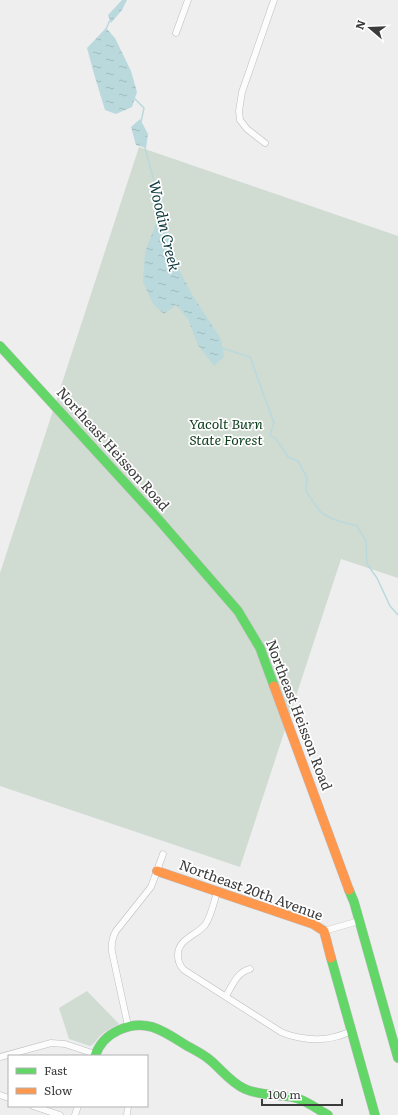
<svg xmlns="http://www.w3.org/2000/svg" width="398" height="1115" viewBox="0 0 398 1115" font-family="Literata,serif">
<defs>
<pattern id="water-ripples" width="26" height="14" patternUnits="userSpaceOnUse"><rect width="26" height="14" fill="#bad9dc"/><path d="M2 4q2-2 4 0t4 0M15 11q2-2 4 0t4 0" fill="none" stroke="#a1bbbe"/></pattern>
</defs>
<rect width="100%" height="100%" fill="#eeeeef"/>
<g fill="#d0dbd2">
<path d="M139 147 398 236V578L341 559 240 867 0 786V573Z"/>
<path d="M87 991 119 1024C112 1027 105 1031 99 1037 96 1040 95 1044 90 1046L69 1039 59 1008Z"/>
</g>
<g fill="url(#water-ripples)">
<path d="M122 0H127L122 10 111 23 108 15Z"/>
<path d="M106 28 115 38 131 71 137 92 132 107 116 114 105 110 94 74 87 48Z"/>
<path d="M140 119 148 134 146 148 136 145 131 127Z"/>
<path d="M160 213H163L167 232 178 268 193 296 221 339 224 357 214 366 198 345 188 319 176 305 164 314 153 304 143 282 145 252Z"/>
</g>
<g fill="none" stroke-linecap="round" stroke-linejoin="round">
<g stroke="#bad9dc" stroke-width="1.5">
<path d="M106 29 110 20"/>
<path d="M134 98 144 108 141 122"/>
<path d="M145 148 154 181 159 214"/>
<path d="M222 348 250 357 274 423 270 435 276 439 288 457 298 461 307 478 306 491C311 498 315 506 321 512 330 520 346 523 357 526L366 541 367 564 377 578 390 606 398 615"/>
</g>
<defs>
<g id="street">
<path d="M176 33 188 0"/>
<path d="M265 143 247 129 240 120 239 111 242 92 274 0"/>
<path d="M217 892C214 902 211 917 205 925 196 936 177 939 178 956 178 962 180 966 184 970L281 1032C292 1037 309 1040 321 1039 332 1039 342 1035 352 1031"/>
<path d="M324 931 359 921"/>
<path d="M226 996C232 986 237 972 250 969"/>
<path d="M128 1026 112 952C111 944 112 938 116 931L151 887 154 879 163 854"/>
<path d="M0 1057 51 1043 65 1044 95 1054"/>
<path d="M0 1095 9 1098"/>
<path d="M33 1106 60 1115"/>
<path d="M75 1115 78 1106"/>
<path d="M127 1115 128 1106"/>
</g>
<g id="fast">
<path d="M0 346 159 520 238 611 260 648 274 686"/>
<path d="M349 890 354 902 398 1058"/>
<path d="M331 958 375 1115"/>
<path d="M95 1056C99 1044 108 1035 119 1030 145 1018 162 1030 184 1044 192 1049 202 1053 210 1060 221 1069 231 1083 245 1089 260 1096 279 1094 296 1098 305 1100 319 1110 328 1115"/>
</g>
<g id="slow">
<path d="M274 686 349 890"/>
<path d="M157 871 313 924 324 931 331 958"/>
</g>
</defs>
<use href="#street" stroke="#bebebf" stroke-width="7"/>
<use href="#fast" stroke="#bebebf" stroke-width="10"/>
<use href="#slow" stroke="#bebebf" stroke-width="10"/>
<use href="#street" stroke="#fcfcfd" stroke-width="6"/>
<use href="#fast" stroke="#63d668" stroke-width="9"/>
<use href="#slow" stroke="#ff974d" stroke-width="9"/>
</g>
<g text-anchor="middle" stroke-width="3.5" stroke-linejoin="round" paint-order="stroke">
<g font-size="14" font-style="italic" fill="#0a3b19" stroke="#fff">
<text x="226" y="429">Yacolt Burn<tspan x="226" dy="16">State Forest</tspan></text>
</g>
<g font-size="14" fill="#3b3b3c" stroke="#fff">
<text transform="translate(113 449) rotate(48)" y="5">Northeast Heisson Road</text>
<text transform="translate(299 715) rotate(69)" y="5">Northeast Heisson Road</text>
<text transform="translate(251 890) rotate(20)" y="5">Northeast 20th Avenue</text>
</g>
<g font-size="15" font-style="italic" fill="#0c383c" stroke="#fff">
<text transform="translate(164 226) rotate(77)" y="5">Woodin Creek</text>
</g>
</g>
<rect x="8" y="1055" width="140" height="52" fill="#ffffff" stroke="#b1b1b1"/>
<rect x="16" y="1068" width="20" height="6" fill="#63d668" stroke="#b1b1b1"/>
<text x="44" y="1075" font-size="12" fill="#3b3b3c">Fast</text>
<rect x="16" y="1088" width="20" height="6" fill="#ff974d" stroke="#b1b1b1"/>
<text x="44" y="1095" font-size="12" fill="#3b3b3c">Slow</text>
<g transform="translate(370 28) rotate(289)" stroke="#ffffff" stroke-width="3" paint-order="stroke">
<path d="M0-3L7 15L0 10L-7 15Z" fill="#3b3b3c"/>
<text y="-6" font-size="11" font-weight="bold" text-anchor="middle" fill="#3b3b3c">N</text>
</g>
<path d="M262 1099v6h80v-6" fill="none" stroke="#3b3b3c" stroke-width="2"/>
<text x="268" y="1099" font-size="12" fill="#3b3b3c" stroke="#ffffff" stroke-width="3" paint-order="stroke">100 m</text>
</svg>
